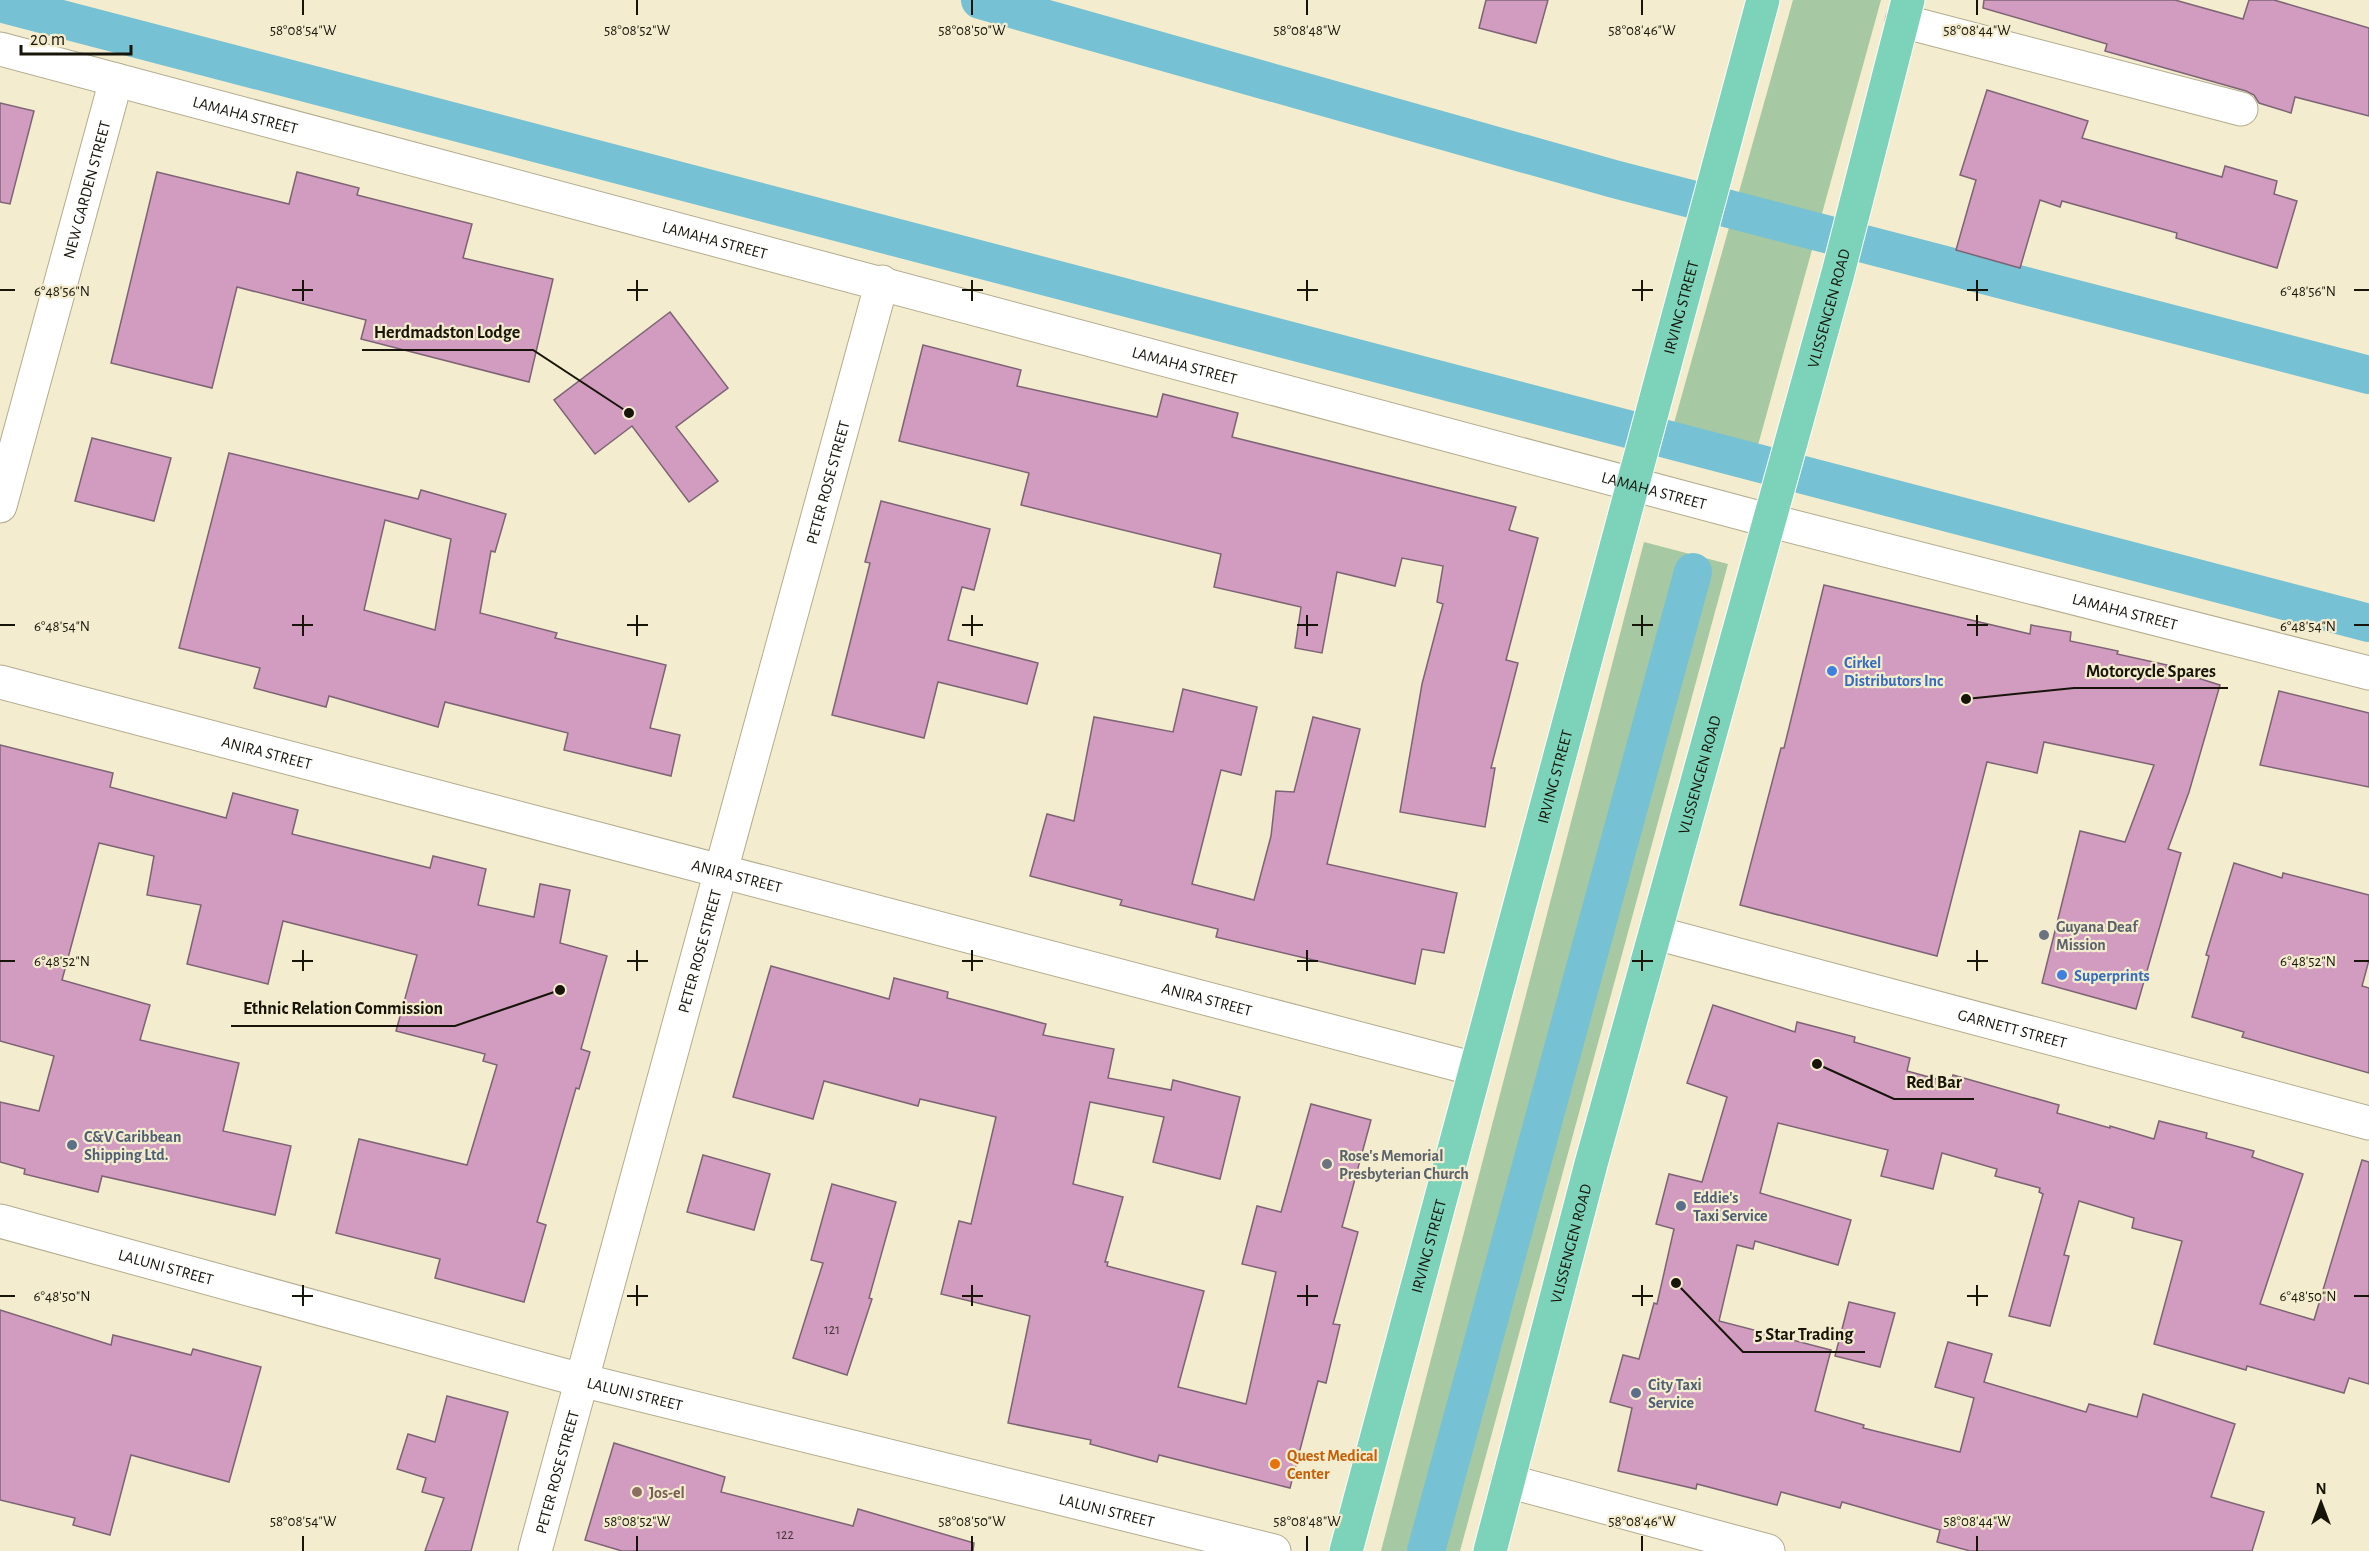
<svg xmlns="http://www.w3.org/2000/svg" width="2369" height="1551" viewBox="0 0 2369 1551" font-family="'Alegreya Sans',sans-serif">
<rect width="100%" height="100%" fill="#f3ecce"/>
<g fill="#a6c8a2">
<path d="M1793 0H1881L1750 474 1667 448Z"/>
<path d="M1644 542 1728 564 1460 1551H1381Z"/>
</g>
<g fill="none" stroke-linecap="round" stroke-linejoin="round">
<g stroke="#77c1d4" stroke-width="38">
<path d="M980 0 1614 179 2369 375"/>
<path d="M0 3 2369 623"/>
<path d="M1426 1551 1693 572"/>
</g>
</g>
<g fill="#d19cc0" stroke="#7d6475" stroke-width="1.5" fill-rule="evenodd">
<path d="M1486 0H1548L1536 43 1479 28Z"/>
<path d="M1984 0H2175L2243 19 2249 0H2274L2369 28V116L2295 97 2291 113 2259 103 2254 95 2246 91 2105 51 2107 44 1983 8Z"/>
<path d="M1987 90 2088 121 2082 138 2222 177 2225 166 2277 181 2274 194 2297 201 2277 268 2176 238 2177 233 2062 201 2060 207 2040 200 2020 268 1956 250 1976 180 1960 175Z"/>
<path d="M0 103 34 111 10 204 0 202Z"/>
<path d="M157 172 289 204 297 172 359 188 357 195 472 224 463 258 553 279 529 382 361 339 366 320 237 287 212 388 111 363Z"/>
<path d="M670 312 728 388 676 427 718 481 689 502 632 426 595 454 554 400Z"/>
<path d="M923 345 1021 370 1017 386 1157 417 1163 394 1238 413 1232 437 1516 507 1509 530 1538 538 1506 660 1518 663 1491 768H1495L1485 827 1400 812 1422 684 1443 604 1437 602 1443 566 1402 558 1395 586 1337 572 1322 653 1295 648 1301 607 1214 587 1221 554 1021 505 1029 473 899 441Z"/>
<path d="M92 438 171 458 154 521 75 501Z"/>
<path d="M229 453 418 499 421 490 506 514 495 552 491 551 480 613 557 633 555 638 666 665 650 728 680 735 671 776 564 750 568 733 445 702 438 727 329 696 326 707 254 688 260 668 179 648ZM385 520 451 539 435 630 364 610Z"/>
<path d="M881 501 990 529 974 590 962 587 948 640 1038 663 1027 704 938 682 924 738 832 715 870 563 865 562Z"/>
<path d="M1824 585 2030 634 2031 625 2071 632 2070 641 2118 651 2117 654 2167 665 2166 668 2220 685 2189 792 2168 849 2181 853 2136 1009 2042 983 2080 831 2125 842 2154 765 2044 742 2037 773 1987 762 1937 956 1740 905 1781 748H1784Z"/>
<path d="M1183 689 1257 707 1241 775 1221 770 1192 884 1254 900 1271 836 1276 791 1294 792 1313 717 1360 729 1327 864 1457 893 1444 953 1422 949 1415 984 1216 937 1218 929 1120 905 1122 900 1030 876 1047 814 1074 821 1094 717 1173 732Z"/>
<path d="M2279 691 2369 713V787L2260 765Z"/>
<path d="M0 745 113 773 110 787 226 818 233 793 298 810 292 834 430 868 433 856 486 869 478 905 534 917 540 884 570 890 560 943 607 956 581 1049 590 1052 579 1089 576 1088 537 1222 546 1225 524 1302 435 1278 440 1259 336 1233 359 1139 467 1165 497 1065 483 1061 485 1054 396 1031 417 955 283 921 268 984 187 964 201 905 147 895 154 856 99 843 62 980 150 1005 140 1040 239 1063 223 1131 291 1146 275 1215 102 1176 98 1192 24 1174 25 1169 0 1162V1102L39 1111 54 1056 0 1041Z"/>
<path d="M2234 863 2282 878 2283 873 2369 895V960L2362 986 2369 988V1073L2242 1037 2244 1032 2192 1017 2209 956 2206 955Z"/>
<path d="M771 966 889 999 894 978 948 992 947 998 1046 1024 1043 1035 1114 1049 1108 1078 1171 1090 1173 1080 1240 1097 1220 1179 1153 1162 1164 1117 1090 1102 1073 1184 1123 1197 1105 1262H1108L1107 1266 1204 1291 1178 1387 1246 1404 1276 1272 1242 1264 1257 1206 1281 1212 1311 1104 1371 1120 1342 1227 1358 1232 1333 1324 1340 1325 1326 1383 1318 1381 1290 1488 1159 1455 1157 1462 1090 1444 1091 1440 1008 1423 1030 1316 941 1294 959 1221 971 1224 996 1117 920 1099 918 1106 824 1081 813 1119 733 1097Z"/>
<path d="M1713 1005 1795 1032 1797 1022 1855 1037 1854 1042 1910 1058 1907 1071 1951 1083 1953 1075 2059 1105 2057 1113 2110 1128V1126L2154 1139 2159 1121 2207 1133 2206 1138 2254 1151 2252 1157 2303 1174 2260 1304 2314 1320 2362 1160 2369 1162V1384L2349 1378 2344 1393 2247 1366 2246 1370 2154 1344 2182 1241 2132 1228 2134 1218 2079 1201 2064 1255 2069 1256 2050 1326 2009 1316 2043 1194 2039 1192 2040 1188 1995 1176 1997 1169 1942 1153 1933 1189 1881 1176 1888 1150 1778 1123 1760 1193 1851 1220 1838 1265 1755 1241 1753 1249 1737 1245 1719 1321 1831 1350 1815 1411 1864 1425 1863 1428 1960 1452 1974 1398 1935 1387 1948 1342 1992 1354 1984 1382 2086 1412 2089 1404 2137 1417 2143 1394 2235 1424 2211 1497 2264 1512 2252 1551H1970L1937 1542 1940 1530 1842 1502 1840 1508 1781 1492 1777 1505 1697 1484 1696 1489 1618 1471 1632 1408 1610 1402 1623 1355 1639 1359 1654 1303 1657 1304 1674 1229 1656 1224 1669 1174 1702 1182 1727 1097 1687 1083Z"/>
<path d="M703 1155 770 1174 754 1230 687 1212Z"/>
<path d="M832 1184 896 1202 869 1298 872 1299 847 1375 793 1358 823 1263 811 1260Z"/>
<path d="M1849 1302 1895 1313 1880 1367 1835 1356Z"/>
<path d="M0 1310 111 1345 113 1335 191 1355 193 1349 261 1367 229 1482 131 1455 110 1535 73 1525 75 1518 0 1500Z"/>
<path d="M447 1396 508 1412 471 1551H425L444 1498 422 1492 426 1478 397 1469 408 1434 435 1442Z"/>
<path d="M614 1443 725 1477 721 1492 853 1526 858 1509 974 1543 973 1551H622L585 1540Z"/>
</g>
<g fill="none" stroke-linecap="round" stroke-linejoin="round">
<defs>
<g id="minor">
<path d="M1902 21 2241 109"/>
<path id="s1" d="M0 49 1767 520 2369 673"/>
<path id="s2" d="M0 506 116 80"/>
<path id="s3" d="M0 682 1475 1069"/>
<path id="s4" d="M1656 933 2369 1123"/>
<path id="s5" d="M0 1221 581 1380 1274 1551"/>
<path d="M1508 1481 1768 1551"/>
<path id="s6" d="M535 1551 882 282"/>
</g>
<g id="major">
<path id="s7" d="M1346 1551 1763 0"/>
<path id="s8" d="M1490 1551 1591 1164 1838 273 1908 0"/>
</g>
</defs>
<use href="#minor" stroke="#b3ac8f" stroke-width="35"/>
<use href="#major" stroke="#fff" stroke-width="35"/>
<use href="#minor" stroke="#fff" stroke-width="33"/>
<use href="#major" stroke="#7cd3ba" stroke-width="33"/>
</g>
<path fill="none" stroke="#17140a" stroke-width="2" d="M303 0V15M637 0V15M972 0V15M1307 0V15M1642 0V15M1977 0V15M303 280V301M637 280V301M972 280V301M1307 280V301M1642 280V301M1977 280V301M0 290H15M292 290H313M627 290H648M962 290H983M1297 290H1318M1632 290H1653M1967 290H1988M2354 290H2369M303 615V636M637 615V636M972 615V636M1307 615V636M1642 615V636M1977 615V636M0 625H15M292 625H313M627 625H648M962 625H983M1297 625H1318M1632 625H1653M1967 625H1988M2354 625H2369M303 950V971M637 950V971M972 950V971M1307 950V971M1642 950V971M1977 950V971M0 961H15M292 961H313M627 961H648M962 961H983M1297 961H1318M1632 961H1653M1967 961H1988M2354 961H2369M303 1285V1306M637 1285V1306M972 1285V1306M1307 1285V1306M1642 1285V1306M1977 1285V1306M0 1296H15M292 1296H313M627 1296H648M962 1296H983M1297 1296H1318M1632 1296H1653M1967 1296H1988M2354 1296H2369M303 1536V1551M637 1536V1551M972 1536V1551M1307 1536V1551M1642 1536V1551M1977 1536V1551"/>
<g fill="#3f7fe0" stroke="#f3ecce" stroke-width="2">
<circle cx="1832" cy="671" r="6"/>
<circle cx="2062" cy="975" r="6"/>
</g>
<g fill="#6b7280" stroke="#f3ecce" stroke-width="2">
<circle cx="2044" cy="935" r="6"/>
<circle cx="1327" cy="1164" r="6"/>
</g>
<g fill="#5c6f8a" stroke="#f3ecce" stroke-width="2">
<circle cx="72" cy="1145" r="6"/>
<circle cx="1681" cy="1206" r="6"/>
<circle cx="1636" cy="1393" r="6"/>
</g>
<circle fill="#e8710a" stroke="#f3ecce" stroke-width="2" cx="1275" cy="1464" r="6"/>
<circle fill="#8d6e63" stroke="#f3ecce" stroke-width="2" cx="637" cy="1492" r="6"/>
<g text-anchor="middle" stroke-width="4.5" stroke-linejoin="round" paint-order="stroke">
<g font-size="14" fill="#463638">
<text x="832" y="1334">121</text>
<text x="785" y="1539">122</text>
</g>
<g font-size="16" fill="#17140a" stroke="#f3ecce">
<text dy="6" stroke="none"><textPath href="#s1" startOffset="254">LAMAHA STREET</textPath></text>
<text dy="6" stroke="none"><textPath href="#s2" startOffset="328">NEW GARDEN STREET</textPath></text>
<text dy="6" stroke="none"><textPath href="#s1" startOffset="740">LAMAHA STREET</textPath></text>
<text dy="6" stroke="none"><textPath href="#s7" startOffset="1288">IRVING STREET</textPath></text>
<text dy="6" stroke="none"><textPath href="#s8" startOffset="1288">VLISSENGEN ROAD</textPath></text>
<text dy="6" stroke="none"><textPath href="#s1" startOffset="1226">LAMAHA STREET</textPath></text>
<text dy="6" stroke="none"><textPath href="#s6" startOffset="1108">PETER ROSE STREET</textPath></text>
<text dy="6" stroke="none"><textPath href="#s1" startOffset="1712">LAMAHA STREET</textPath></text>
<text dy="6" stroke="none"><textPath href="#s1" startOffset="2198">LAMAHA STREET</textPath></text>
<text dy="6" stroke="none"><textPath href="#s3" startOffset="276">ANIRA STREET</textPath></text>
<text dy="6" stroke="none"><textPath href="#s7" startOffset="802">IRVING STREET</textPath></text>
<text dy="6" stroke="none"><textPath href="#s8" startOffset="804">VLISSENGEN ROAD</textPath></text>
<text dy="6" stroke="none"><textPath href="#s3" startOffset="762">ANIRA STREET</textPath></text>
<text dy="6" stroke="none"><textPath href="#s6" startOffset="622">PETER ROSE STREET</textPath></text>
<text dy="6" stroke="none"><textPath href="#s3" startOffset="1248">ANIRA STREET</textPath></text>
<text dy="6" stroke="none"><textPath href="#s4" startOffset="369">GARNETT STREET</textPath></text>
<text dy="6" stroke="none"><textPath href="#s8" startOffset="318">VLISSENGEN ROAD</textPath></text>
<text dy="6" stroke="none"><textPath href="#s7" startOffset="316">IRVING STREET</textPath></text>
<text dy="6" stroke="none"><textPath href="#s5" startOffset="172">LALUNI STREET</textPath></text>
<text dy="6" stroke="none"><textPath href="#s5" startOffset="658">LALUNI STREET</textPath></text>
<text dy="6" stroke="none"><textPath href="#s6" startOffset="82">PETER ROSE STREET</textPath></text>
<text dy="6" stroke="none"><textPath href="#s5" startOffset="1144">LALUNI STREET</textPath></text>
</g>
<g font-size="16" font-weight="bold" fill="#366cbe" stroke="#f3ecce" text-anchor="start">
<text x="1844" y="668">Cirkel<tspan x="1844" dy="18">Distributors Inc</tspan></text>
<text x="2074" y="981">Superprints</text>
</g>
<g font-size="16" font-weight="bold" fill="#5b616d" stroke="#f3ecce" text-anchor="start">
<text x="2056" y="932">Guyana Deaf<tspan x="2056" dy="18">Mission</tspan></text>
<text x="1339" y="1161">Rose's Memorial<tspan x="1339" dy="18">Presbyterian Church</tspan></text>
</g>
<g font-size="16" font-weight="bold" fill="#4e5e75" stroke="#f3ecce" text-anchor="start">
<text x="84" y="1142">C&amp;V Caribbean<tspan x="84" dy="18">Shipping Ltd.</tspan></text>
<text x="1693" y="1203">Eddie's<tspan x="1693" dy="18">Taxi Service</tspan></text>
<text x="1648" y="1390">City Taxi<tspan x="1648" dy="18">Service</tspan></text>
</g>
<g font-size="16" font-weight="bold" fill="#c56008" stroke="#f3ecce" text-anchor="start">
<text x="1287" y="1461">Quest Medical<tspan x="1287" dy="18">Center</tspan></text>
</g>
<g font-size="16" font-weight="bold" fill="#785e54" stroke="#f3ecce" text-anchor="start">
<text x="649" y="1498">Jos-el</text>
</g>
</g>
<g font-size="15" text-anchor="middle" fill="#17140a" stroke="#f3ecce" stroke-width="4.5" stroke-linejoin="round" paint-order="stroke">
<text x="303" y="35">58°08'54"W</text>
<text x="637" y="35">58°08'52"W</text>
<text x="972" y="35">58°08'50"W</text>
<text x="1307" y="35">58°08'48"W</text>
<text x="1642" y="35">58°08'46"W</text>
<text x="1977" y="35">58°08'44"W</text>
<text x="62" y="296">6°48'56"N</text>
<text x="2308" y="296">6°48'56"N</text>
<text x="62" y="631">6°48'54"N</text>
<text x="2308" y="631">6°48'54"N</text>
<text x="62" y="966">6°48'52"N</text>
<text x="2308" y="966">6°48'52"N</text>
<text x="62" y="1301">6°48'50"N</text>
<text x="2308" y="1301">6°48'50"N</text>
<text x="303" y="1526">58°08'54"W</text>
<text x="637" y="1526">58°08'52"W</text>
<text x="972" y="1526">58°08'50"W</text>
<text x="1307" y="1526">58°08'48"W</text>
<text x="1642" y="1526">58°08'46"W</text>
<text x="1977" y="1526">58°08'44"W</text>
</g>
<path fill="none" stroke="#17140a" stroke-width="2" d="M629 413L533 350H362M1966 699L2074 688H2228M560 990L455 1026H231M1817 1064L1894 1099H1974M1676 1283L1743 1352H1865"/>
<g fill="#17140a" stroke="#f3ecce" stroke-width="2">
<circle cx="629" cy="413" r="6"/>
<circle cx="1966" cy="699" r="6"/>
<circle cx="560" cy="990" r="6"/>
<circle cx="1817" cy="1064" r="6"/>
<circle cx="1676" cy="1283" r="6"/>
</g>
<g font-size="18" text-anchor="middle" font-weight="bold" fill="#17140a" stroke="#f3ecce" stroke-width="4.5" stroke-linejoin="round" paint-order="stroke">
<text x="447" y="338">Herdmadston Lodge</text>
<text x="2151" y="677">Motorcycle Spares</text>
<text x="343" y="1014">Ethnic Relation Commission</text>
<text x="1934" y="1088">Red Bar</text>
<text x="1804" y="1340">5 Star Trading</text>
</g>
<g transform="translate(2321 1503)" stroke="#f3ecce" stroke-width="4.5" paint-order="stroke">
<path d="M0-4.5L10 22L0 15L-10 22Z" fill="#17140a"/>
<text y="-9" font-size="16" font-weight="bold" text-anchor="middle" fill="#17140a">N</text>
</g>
<path d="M21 45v9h110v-9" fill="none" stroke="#17140a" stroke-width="3"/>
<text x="30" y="45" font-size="18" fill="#17140a" stroke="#f3ecce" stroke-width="4.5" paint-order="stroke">20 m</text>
</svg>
